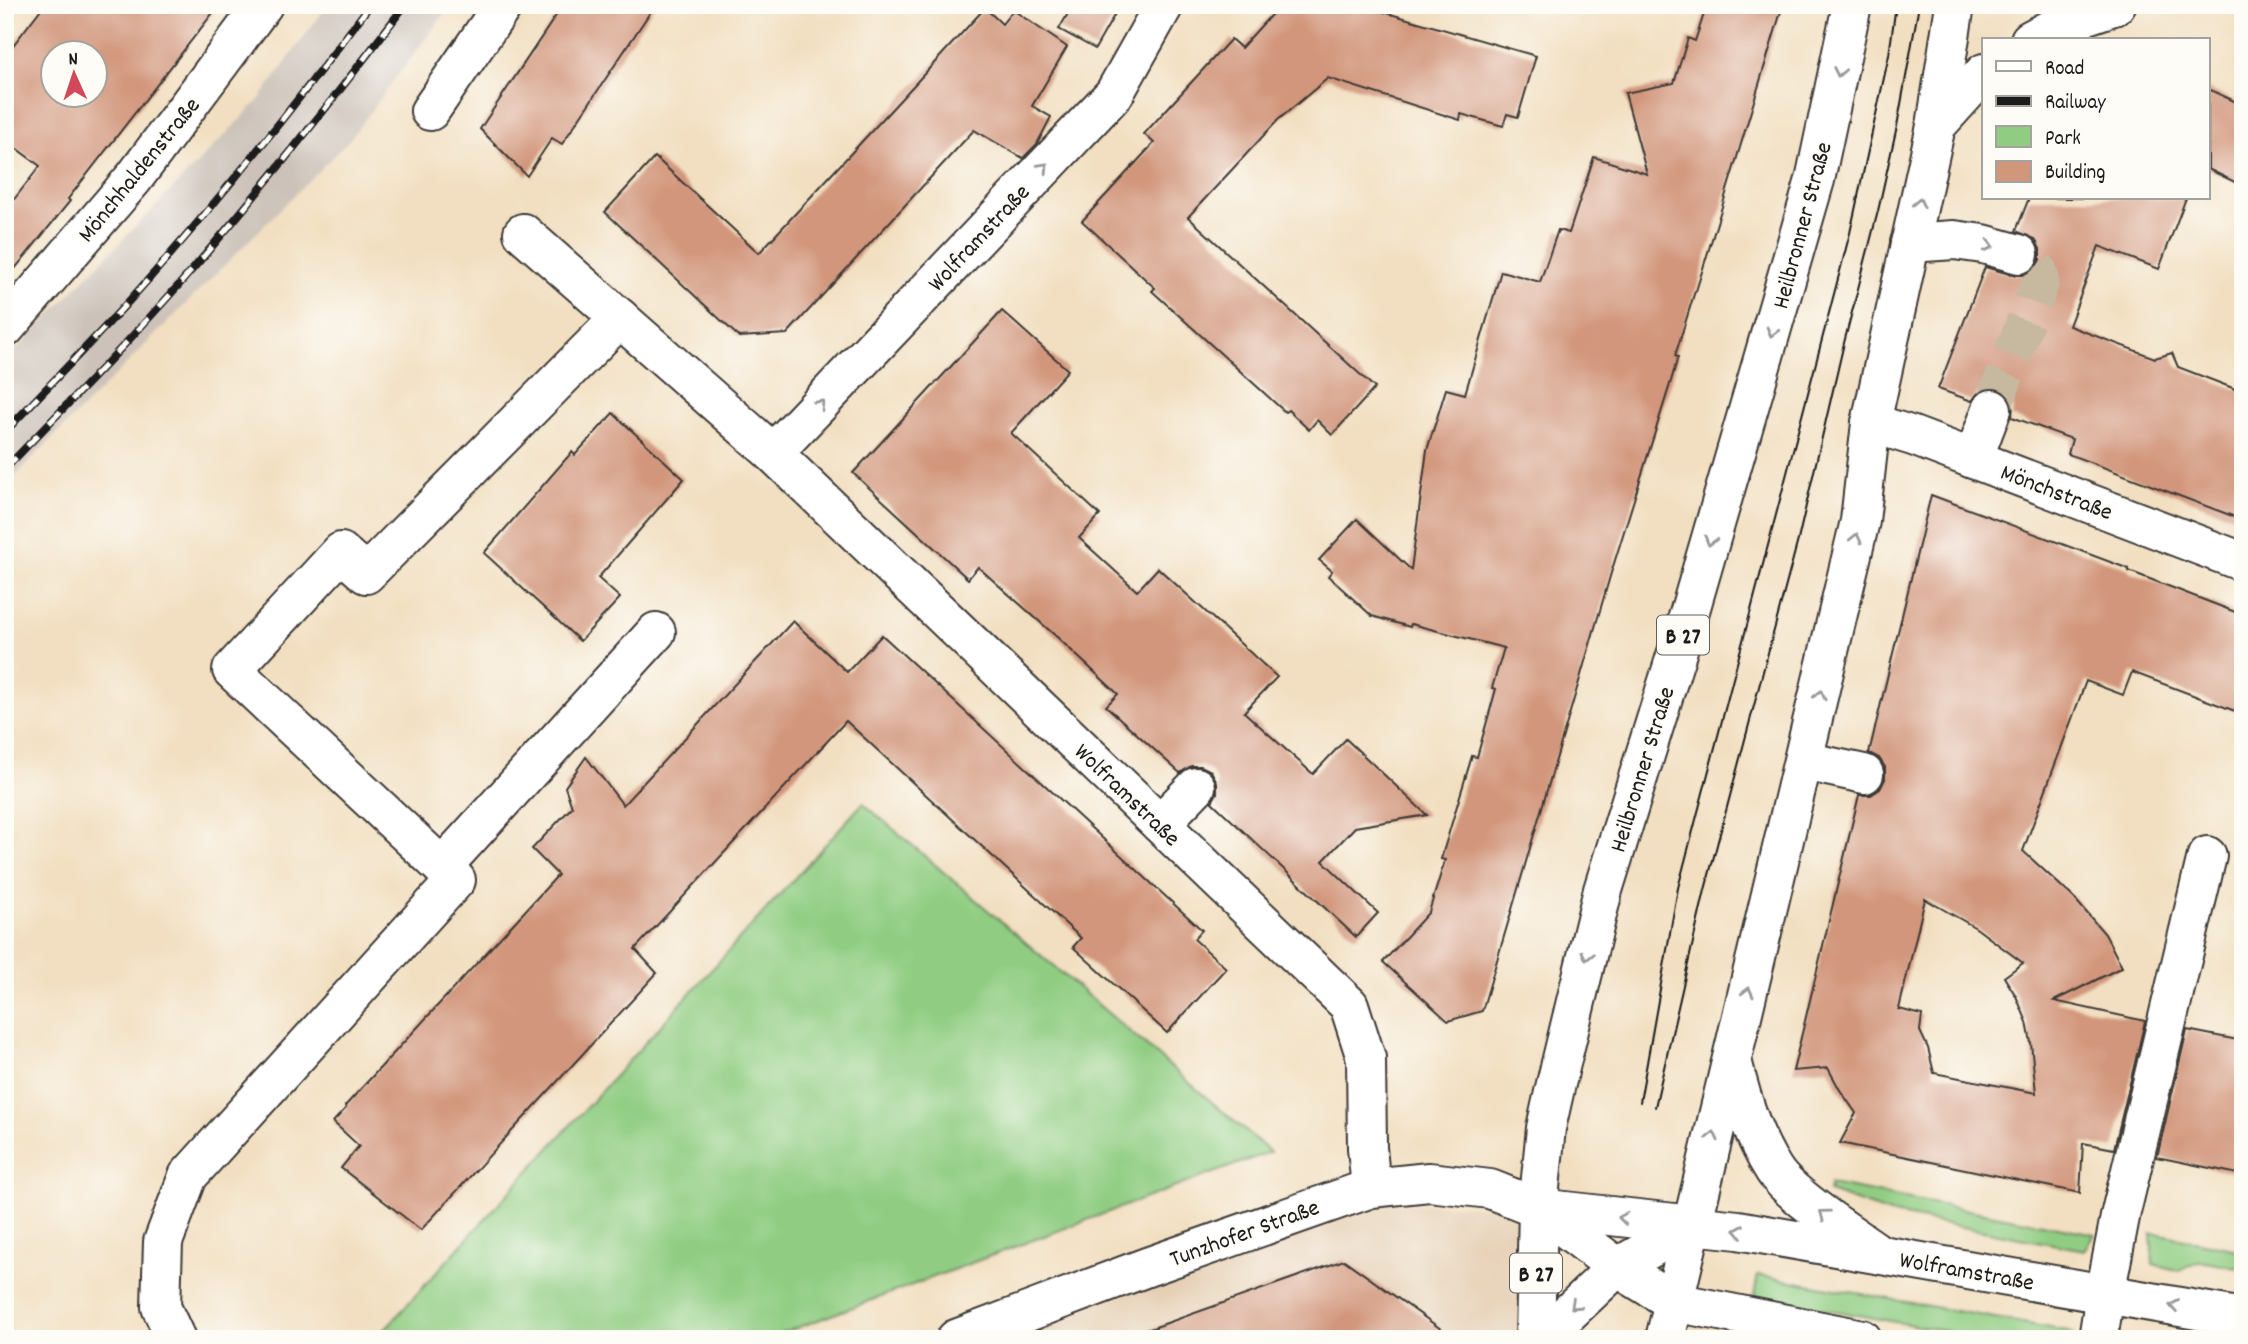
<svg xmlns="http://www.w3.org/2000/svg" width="2248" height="1344" viewBox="0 0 2248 1344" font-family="Dekko,sans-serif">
<rect width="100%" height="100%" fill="#fdfcf7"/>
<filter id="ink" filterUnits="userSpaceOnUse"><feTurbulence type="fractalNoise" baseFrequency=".0143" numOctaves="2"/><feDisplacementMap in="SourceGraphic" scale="14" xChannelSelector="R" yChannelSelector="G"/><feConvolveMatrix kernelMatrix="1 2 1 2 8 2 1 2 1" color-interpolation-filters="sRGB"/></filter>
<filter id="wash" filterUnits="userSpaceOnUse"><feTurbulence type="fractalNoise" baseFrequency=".00686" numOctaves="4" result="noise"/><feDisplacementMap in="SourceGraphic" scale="28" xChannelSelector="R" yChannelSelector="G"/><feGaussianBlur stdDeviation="1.57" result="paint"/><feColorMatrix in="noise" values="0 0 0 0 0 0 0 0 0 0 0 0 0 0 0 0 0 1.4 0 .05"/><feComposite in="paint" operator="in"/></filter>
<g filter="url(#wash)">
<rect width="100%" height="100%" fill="#f2dfc1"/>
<path fill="#e6d0b5" d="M1372 1201 1490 1207 1528 1224 1524 1339H986Z"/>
<path fill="#ccc2b9" d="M327 5H451L349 140 5 486V361L259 100Z"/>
<g fill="#90cd82" stroke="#56744f" stroke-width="2">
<path d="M863 803 1270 1152 767 1339H376Z"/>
<path d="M1830 1184 2095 1234 2084 1250 1893 1214 1829 1192Z"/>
<path d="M2151 1234H2160L2243 1251V1269L2200 1261 2180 1271 2153 1264Z"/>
<path d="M1758 1275 2067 1331 2073 1334 2075 1339H1988L1754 1296Z"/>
</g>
<g id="blocks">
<g fill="#d2967b" fill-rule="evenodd">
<path d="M44 5H219L68 199 70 201 5 281V211L40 166 5 140V56ZM52 52H94V94H52Z"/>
<path d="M563 5H655L562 144 552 138 527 176 480 129Z"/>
<path d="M1073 5H1120L1095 49 1059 29Z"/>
<path d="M1280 5H1372L1373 9 1536 56 1518 117 1507 114 1503 126 1461 114 1460 120 1328 78 1278 120 1188 217 1375 388 1332 435 1317 420 1309 430 1288 410 1285 412 1152 291 1155 288 1082 221 1154 143 1144 134 1231 39 1241 48Z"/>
<path d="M1707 5H1783L1725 197 1696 291H1695L1675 356 1678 357 1671 381 1611 573 1482 1011 1448 1021 1383 962 1429 912 1445 860 1441 859 1472 756 1477 757 1496 689 1492 688 1504 648 1411 624 1410 627 1372 616 1328 576 1332 571 1319 560 1357 519 1411 570 1427 450 1446 389 1465 394 1501 271 1540 282 1558 230 1569 233 1594 157 1647 174 1625 93 1674 83 1688 38 1695 41Z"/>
<path d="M985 8 1002 24 1013 10 1067 47 1032 106 1051 117 1037 144 1023 158 974 130 787 334 739 337 605 212 655 157 759 253Z"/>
<path d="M2208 89 2243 105V186L2208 169Z"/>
<path d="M2029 198H2186L2159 269 2099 246 2069 326 2155 358 2172 353 2178 367 2243 392V520L2068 454 2072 439 2012 417 2013 405 2009 396 2000 389 1988 388 1978 393 1972 401 1938 389 1985 267 2013 275H2024L2034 270 2040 260V249L2035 239 2016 231Z"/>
<path d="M1002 311 1068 370 1011 433 1100 515 1079 538 1137 591 1158 568 1277 677 1244 712 1313 774 1346 739 1427 815 1355 827 1323 861 1378 913 1356 937 1212 802 1217 793V782L1211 771 1201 766H1191L1180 773 1106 706 1118 694 1058 638 978 567 968 579 853 473Z"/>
<path d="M613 413 684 479 598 578 620 598 580 641 484 553 572 452 575 455Z"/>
<path d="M1931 495 2129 569V571L2243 615V714L2132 672 2123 695 2086 681 2023 851 2074 898 2105 934 2122 967 2054 1001 2145 1021 2114 1149 2083 1143 2080 1193 1840 1143 1856 1113 1840 1090 1828 1068 1793 1071 1859 795H1871L1880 789 1885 779V767L1879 758 1869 753ZM1925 899 1976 928 2023 963 2004 977 2016 996 2027 1022 2031 1043 2036 1093 1934 1073 1928 1048 1920 1031 1922 1015 1899 1009Z"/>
<path d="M793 621 847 672 882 635 1202 930 1194 939 1226 968 1167 1033 1073 947 1081 938 846 721 635 949 657 973 421 1230 341 1168 359 1146 333 1122 346 1108 345 1106 558 875 532 849 572 807 565 787 586 757 623 805Z"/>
<path d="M2187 1030 2243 1041V1175L2157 1157Z"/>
<path d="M1344 1260 1455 1339H1137L1136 1334Z"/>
</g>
</g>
</g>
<g filter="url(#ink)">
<use href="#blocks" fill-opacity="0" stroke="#3c3935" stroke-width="2"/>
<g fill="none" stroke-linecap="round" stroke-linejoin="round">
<path stroke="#c7b8a0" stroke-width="38" stroke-dasharray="38 19" stroke-linecap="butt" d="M1992 409 2040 283C2041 266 2032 262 2019 254"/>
<defs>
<g id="minor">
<path d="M2030 40 2060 24 2116 5"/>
<path d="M430 111 503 5"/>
<path d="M1936 126 1984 73"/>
<path d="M523 233 773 453 1349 1005 1366 1058 1367 1148 1371 1188"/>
<path d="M1910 243 1954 240 1983 244 2019 254"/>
<path d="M5 328 134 178 263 5"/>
<path d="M1871 423 1913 436 2243 562"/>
<path d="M773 453 1114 94 1164 5"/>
<path d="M1973 459 1992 409"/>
<path d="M1804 761 1864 774"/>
<path d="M1160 824 1196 787"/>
<path d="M442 867 656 632"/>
<path d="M2105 1294 2121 1212 2207 856"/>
<path d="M176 1339 161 1307 163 1242 188 1176 456 880 232 670 341 552 366 574 620 318"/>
<path d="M956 1339 1147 1267 1371 1188 1429 1182 1490 1189 1538 1208"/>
</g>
<g id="major">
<path d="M1733 1064C1742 1101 1753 1137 1774 1170 1790 1195 1848 1232 1875 1251"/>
<path d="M1538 1208 1738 1230 2243 1318"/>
<path d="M1540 1209 1617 1267 1674 1302 1862 1339"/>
<path d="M1535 1339 1538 1208 1546 1128 1555 1088 1603 890 1689 614 1815 180 1852 5"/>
<path d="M1541 1339 1617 1267 1691 1226"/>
<path d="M1665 1339 1860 521 1871 423 1936 126 1955 5"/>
<path d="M2098 1339 2105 1294"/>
</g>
</defs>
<use href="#minor" stroke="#3c3935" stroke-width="42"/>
<use href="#major" stroke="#3c3935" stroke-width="42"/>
<use href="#minor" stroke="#fff" stroke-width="38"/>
<use href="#major" stroke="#fff" stroke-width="38"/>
<g stroke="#1c1c1c" stroke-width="2">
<path d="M1640 1102 1678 888 1850 233 1889 55 1896 5"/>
<path d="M1655 1107 1705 890 1798 540 1844 343 1878 211 1897 126 1919 5"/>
</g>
<defs>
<g id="rail">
<path d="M5 432C46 388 89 345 129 301 214 207 294 107 370 5"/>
<path d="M5 469C70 401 137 334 198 263 270 179 339 93 405 5"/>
</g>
</defs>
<use href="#rail" stroke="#1c1c1c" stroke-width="8"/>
<use href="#rail" stroke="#fdfcf7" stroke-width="5" stroke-dasharray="16" stroke-linecap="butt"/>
</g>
<defs><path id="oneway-chevron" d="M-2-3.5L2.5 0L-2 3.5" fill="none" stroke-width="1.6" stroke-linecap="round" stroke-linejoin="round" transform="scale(1.75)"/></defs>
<g stroke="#999">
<use href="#oneway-chevron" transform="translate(1839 72) rotate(101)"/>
<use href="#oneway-chevron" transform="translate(1044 167) rotate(-47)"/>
<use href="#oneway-chevron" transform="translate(1919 203) rotate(-78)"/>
<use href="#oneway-chevron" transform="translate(1989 246) rotate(14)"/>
<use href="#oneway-chevron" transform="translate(1772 332) rotate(106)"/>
<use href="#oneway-chevron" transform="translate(820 404) rotate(-47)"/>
<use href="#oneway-chevron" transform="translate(1856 538) rotate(-77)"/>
<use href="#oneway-chevron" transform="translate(1710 541) rotate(106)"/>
<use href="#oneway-chevron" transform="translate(1820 695) rotate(-77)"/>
<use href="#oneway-chevron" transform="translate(1587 956) rotate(104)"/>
<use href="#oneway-chevron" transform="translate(1748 992) rotate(-76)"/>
<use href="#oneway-chevron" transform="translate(1713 1136) rotate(-77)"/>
<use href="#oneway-chevron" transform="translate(1824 1214) rotate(-143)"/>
<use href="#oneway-chevron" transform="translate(1623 1218) rotate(-173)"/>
<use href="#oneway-chevron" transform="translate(1739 1231) rotate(-171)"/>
<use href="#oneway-chevron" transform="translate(1575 1305) rotate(137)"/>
<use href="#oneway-chevron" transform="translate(2174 1306) rotate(-170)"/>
</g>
</g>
<g text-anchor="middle" stroke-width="5" stroke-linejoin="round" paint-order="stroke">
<g fill="#fdfcf7" stroke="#605f5e" stroke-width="2">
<rect x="1657" y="615.5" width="52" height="39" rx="5"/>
<rect x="1510" y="1253.5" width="52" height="39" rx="5"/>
</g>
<g font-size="23" font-weight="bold" fill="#1c1c1c">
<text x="1683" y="643">B 27</text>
<text x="1536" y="1281">B 27</text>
</g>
<g font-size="24" fill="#1c1c1c" stroke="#fdfcf7">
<text transform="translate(138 169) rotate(-51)" y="8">Mönchhaldenstraße</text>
<text transform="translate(1801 225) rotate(-75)" y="8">Heilbronner Straße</text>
<text transform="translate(978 237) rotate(-47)" y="8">Wolframstraße</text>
<text transform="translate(2057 491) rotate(21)" y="8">Mönchstraße</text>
<text transform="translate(1641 769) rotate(-73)" y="8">Heilbronner Straße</text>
<text transform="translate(1128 794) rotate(44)" y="8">Wolframstraße</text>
<text transform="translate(1244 1232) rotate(-20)" y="8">Tunzhofer Straße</text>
<text transform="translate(1967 1270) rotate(10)" y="8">Wolframstraße</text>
</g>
</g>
<rect width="2248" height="1344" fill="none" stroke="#fdfcf7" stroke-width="28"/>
<rect x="1982" y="38" width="228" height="161" fill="#fdfcf7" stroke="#a3a29f" stroke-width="2"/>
<rect x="1996" y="61" width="35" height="10" fill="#ffffff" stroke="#a3a29f" stroke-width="2"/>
<text x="2045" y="74" font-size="21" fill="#1c1c1c">Road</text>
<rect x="1996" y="96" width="35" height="10" fill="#1c1c1c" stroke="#a3a29f" stroke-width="2"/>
<text x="2045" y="108" font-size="21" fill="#1c1c1c">Railway</text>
<rect x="1996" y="126" width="35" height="21" fill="#90cd82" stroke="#a3a29f" stroke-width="2"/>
<text x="2045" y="144" font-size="21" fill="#1c1c1c">Park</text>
<rect x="1996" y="161" width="35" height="21" fill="#d2967b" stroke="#a3a29f" stroke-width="2"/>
<text x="2045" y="178" font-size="21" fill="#1c1c1c">Building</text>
<g transform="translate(74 74) rotate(357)"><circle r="33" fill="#fdfcf7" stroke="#a3a29f" stroke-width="2"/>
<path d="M0-5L12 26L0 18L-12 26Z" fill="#d1495b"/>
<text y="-10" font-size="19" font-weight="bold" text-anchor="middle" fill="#1c1c1c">N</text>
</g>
</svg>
